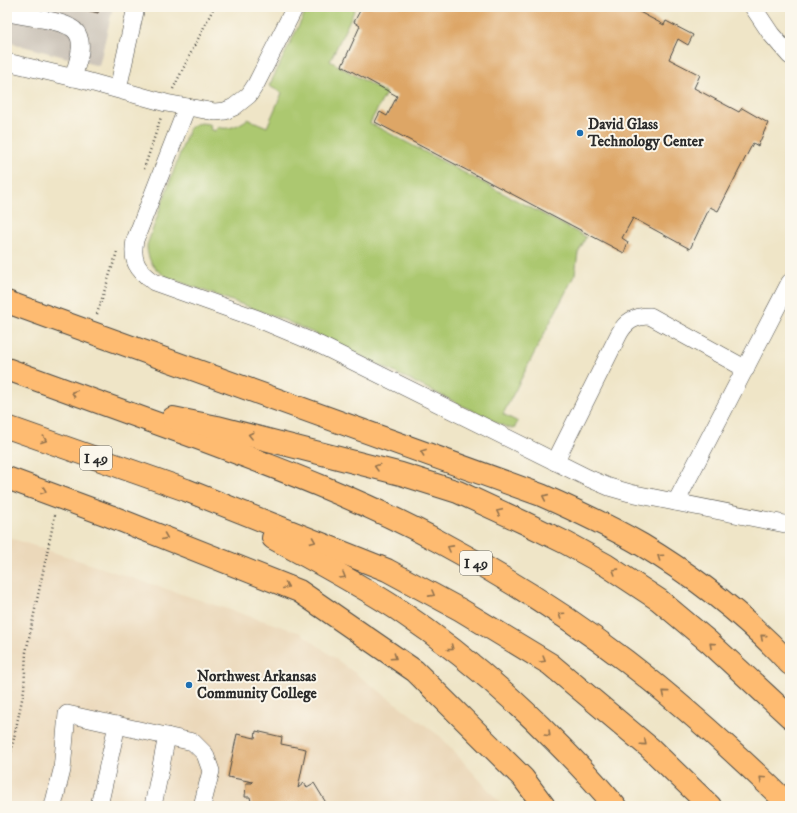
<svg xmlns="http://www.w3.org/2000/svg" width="797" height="813" viewBox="0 0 797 813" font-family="'IM FELL DW Pica',serif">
<rect width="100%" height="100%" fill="#fbf7ec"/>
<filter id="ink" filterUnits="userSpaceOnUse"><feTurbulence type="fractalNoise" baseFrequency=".025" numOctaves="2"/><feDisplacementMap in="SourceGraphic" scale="8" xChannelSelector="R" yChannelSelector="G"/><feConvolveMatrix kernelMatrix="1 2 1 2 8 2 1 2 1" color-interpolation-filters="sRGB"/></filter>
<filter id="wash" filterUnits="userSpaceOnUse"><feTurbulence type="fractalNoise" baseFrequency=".012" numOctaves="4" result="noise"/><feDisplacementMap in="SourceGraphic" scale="16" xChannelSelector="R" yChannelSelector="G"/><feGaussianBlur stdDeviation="0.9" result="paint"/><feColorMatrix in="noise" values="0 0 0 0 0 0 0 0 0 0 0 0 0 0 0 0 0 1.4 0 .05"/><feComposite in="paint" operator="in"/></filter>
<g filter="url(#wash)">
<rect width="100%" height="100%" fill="#efe5c7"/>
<path fill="#ebd8ba" d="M7 537 301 633 441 737 503 806H7Z"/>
<path fill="#cbc3b8" d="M7 7H113L99 66 7 42Z"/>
<path fill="#acc86f" stroke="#6c7a4d" d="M308 7H356L330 61 386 93 370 123 586 237 578 253 575 274 503 414 518 422 514 428H508L318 335 282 319 169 278C155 271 147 261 147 245L188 131C194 122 202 122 211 125L210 129 215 131 218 127C228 131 239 125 248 119L267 127 282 93 269 86Z"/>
<g id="blocks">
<g fill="#dda666">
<path d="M75 7H99L98 13Z"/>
<path d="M362 7H630L664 25 666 21 693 35 688 45 678 39 669 59 700 75 694 88 739 112 742 108 768 123 758 146 753 143 718 211 710 207 690 249 633 218 622 238 628 242 624 253 375 122 380 112 387 116 397 96 342 66 360 26 354 22Z"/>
<path d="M256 731 282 737 281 744 306 749 298 788 304 783 307 787 314 783 328 806H252L250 797H245L246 783H252L253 782 228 777 237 734 255 738Z"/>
</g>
</g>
</g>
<g filter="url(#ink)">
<use href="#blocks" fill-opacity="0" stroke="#484742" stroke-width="1"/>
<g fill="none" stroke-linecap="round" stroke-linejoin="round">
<defs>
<g id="minor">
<path d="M753 7 771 34 790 56"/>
<path d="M7 13C22 16 59 20 70 27 76 30 79 35 80 41 82 53 76 66 73 78"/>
<path d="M7 62 83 80 166 103 215 112 225 111 234 107 249 95 256 84 295 7"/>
<path d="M118 89 136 7"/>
<path d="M187 107 135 240C131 261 137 270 154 282L258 319 320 345 588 478 609 487 630 493 790 525"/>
<path d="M555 462 619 334C626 321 635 316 650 316L746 369"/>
<path d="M676 502 790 282"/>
<path d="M53 806 62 770 67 714 193 742 205 754 211 771 202 806"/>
<path d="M99 806 117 725"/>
<path d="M153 806 167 736"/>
</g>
<g id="highway">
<path d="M7 302 541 495C575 510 609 526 642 545 695 577 748 618 790 664"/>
<path d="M7 369C71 392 135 416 200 439 280 469 362 500 438 541 504 576 567 616 626 661 683 705 739 756 790 806"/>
<path d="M173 418 217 427 401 474 458 492 525 523 566 543 606 565 659 600 709 642 790 717"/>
<path d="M7 427 186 490 387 570 461 610 550 664 650 748 710 806"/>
<path d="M7 478 110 516 299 591 415 671 523 778 544 806"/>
<path d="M273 538C315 561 357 583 397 609 454 647 507 692 555 741 576 762 596 783 615 806"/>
</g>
</defs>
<use href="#minor" stroke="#484742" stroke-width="18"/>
<use href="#highway" stroke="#484742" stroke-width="24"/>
<g stroke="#484742" stroke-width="2.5" stroke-dasharray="1 3" stroke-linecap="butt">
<path d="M173 89 214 7"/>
<path d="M144 169 161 117"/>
<path d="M97 314 117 252"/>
<path d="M7 771 24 690 26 652 55 515"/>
</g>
<use href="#minor" stroke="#fff" stroke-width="17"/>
<use href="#highway" stroke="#febb71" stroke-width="22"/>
</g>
<defs><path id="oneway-chevron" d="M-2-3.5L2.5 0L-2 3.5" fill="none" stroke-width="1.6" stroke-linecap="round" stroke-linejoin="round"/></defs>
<g stroke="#94734e">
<use href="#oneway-chevron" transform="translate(74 393) rotate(-160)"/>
<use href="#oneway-chevron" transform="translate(251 435) rotate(-166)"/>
<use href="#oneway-chevron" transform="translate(44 440) rotate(20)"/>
<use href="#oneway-chevron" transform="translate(423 452) rotate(-160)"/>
<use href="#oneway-chevron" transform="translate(377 467) rotate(-165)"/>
<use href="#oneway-chevron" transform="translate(44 491) rotate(20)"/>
<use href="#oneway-chevron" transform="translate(545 497) rotate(-156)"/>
<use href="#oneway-chevron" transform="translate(499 512) rotate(-155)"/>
<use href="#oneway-chevron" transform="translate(165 537) rotate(22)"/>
<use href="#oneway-chevron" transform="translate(313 541) rotate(22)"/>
<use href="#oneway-chevron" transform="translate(450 548) rotate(-151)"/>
<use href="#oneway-chevron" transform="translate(660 557) rotate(-146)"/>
<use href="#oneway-chevron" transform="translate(615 571) rotate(-148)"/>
<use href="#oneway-chevron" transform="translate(343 576) rotate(30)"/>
<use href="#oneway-chevron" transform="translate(286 586) rotate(22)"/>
<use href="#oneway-chevron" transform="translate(432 594) rotate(29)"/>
<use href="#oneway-chevron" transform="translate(561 615) rotate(-146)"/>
<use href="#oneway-chevron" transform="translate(763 637) rotate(-139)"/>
<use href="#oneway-chevron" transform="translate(712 645) rotate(-138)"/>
<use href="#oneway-chevron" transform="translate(451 648) rotate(37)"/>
<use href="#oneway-chevron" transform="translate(394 657) rotate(34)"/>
<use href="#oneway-chevron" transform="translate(543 660) rotate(31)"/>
<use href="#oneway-chevron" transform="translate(665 693) rotate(-140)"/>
<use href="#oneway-chevron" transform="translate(548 734) rotate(46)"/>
<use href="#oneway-chevron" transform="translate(644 743) rotate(40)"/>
<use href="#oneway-chevron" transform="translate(762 779) rotate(-137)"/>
</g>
</g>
<g fill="#1f6fb2" stroke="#fbf7ec" stroke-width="1.5">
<circle cx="580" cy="133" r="4"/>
<circle cx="189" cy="685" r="4"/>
</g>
<g text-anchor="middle" stroke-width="4" stroke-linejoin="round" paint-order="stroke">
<g fill="#fbf7ec" stroke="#696865" stroke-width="1">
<rect x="80" y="446" width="32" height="24" rx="3"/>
<rect x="460" y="551" width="32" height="24" rx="3"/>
</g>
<g font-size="14" font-weight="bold" fill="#2b2b2b">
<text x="96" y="463">I 49</text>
<text x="476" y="568">I 49</text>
</g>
<g font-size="15" font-weight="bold" fill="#2b2b2b" stroke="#fbf7ec" text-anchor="start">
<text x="588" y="129">David Glass<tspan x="588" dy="17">Technology Center</tspan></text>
<text x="197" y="681">Northwest Arkansas<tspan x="197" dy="17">Community College</tspan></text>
</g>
</g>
<rect width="797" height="813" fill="none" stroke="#fbf7ec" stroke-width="24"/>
</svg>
